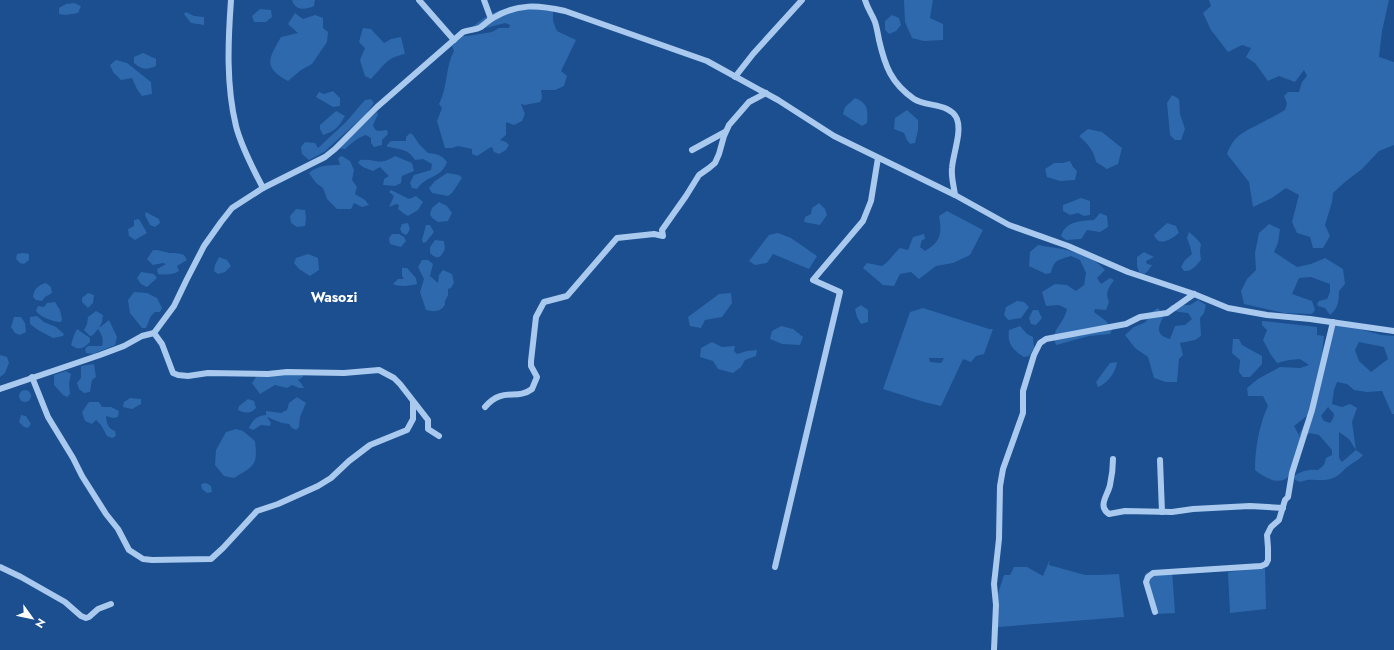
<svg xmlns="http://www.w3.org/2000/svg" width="1394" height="650" viewBox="0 0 1394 650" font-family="Jost,sans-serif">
<rect width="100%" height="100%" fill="#1b4f8f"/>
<g fill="#2e69ad" fill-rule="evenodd">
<path d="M292 0H315L314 6C305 10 295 11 292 0Z"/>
<path d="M904 0H933L930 18 943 24V40L924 41 912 38 905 22Z"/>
<path d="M1209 0H1389L1382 31 1379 57 1394 62V145L1379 151 1362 169 1345 182 1333 193 1332 202 1325 225 1330 236 1323 248H1313L1310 237 1297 233 1292 222 1299 195 1286 188 1272 198 1253 207 1249 182 1227 154C1235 133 1245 132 1263 122 1271 118 1278 114 1285 110L1287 103 1284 96 1288 92H1299L1302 82 1307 76 1304 70 1295 82 1279 76 1268 81 1255 63 1246 57 1251 48 1242 45 1228 52 1211 30 1203 13 1211 6Z"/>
<path d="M74 3 81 6 78 13 66 15 59 14V8L66 4Z"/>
<path d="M518 6 553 10V21L557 31 576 40 561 71 567 76 564 86 555 90H541L542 98 540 102 525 105 521 104 525 114 522 121 514 125 506 122V135L500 140 506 142 509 145 506 150 499 154 494 152 492 147C486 149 483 153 477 156L472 154V149L458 146 452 148H445L437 121 442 108 439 104C448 87 445 67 454 51L452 46 463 36H468L492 32 499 28H509L510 25 505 23 470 32 469 30C483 17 499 8 518 6Z"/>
<path d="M260 9 271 10 272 17 266 22H254L252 16Z"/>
<path d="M186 12 194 16 204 17V25L191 23 184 14Z"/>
<path d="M295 13 303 19 315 15 323 18V28L328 32 327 42 312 64 301 70 288 81C262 67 269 58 281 37L298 33 288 24Z"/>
<path d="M892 15 899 18 901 25 896 31 889 34 885 30V21Z"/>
<path d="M363 28 371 29 384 43 391 39 401 37 405 54C385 58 384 66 371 79L365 76 360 60 365 48 359 42Z"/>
<path d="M143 53 156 59V66C146 70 142 70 134 63V57Z"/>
<path d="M116 60 127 63 151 82 152 94 142 96 137 89 132 78 121 80 113 72 110 65Z"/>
<path d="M333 91 340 98V106L333 107 316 97 319 92 324 94Z"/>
<path d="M1172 95 1179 99 1180 114 1185 129 1181 140H1175L1170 135 1167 103Z"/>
<path d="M855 98C868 103 868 110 867 123L862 126 843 114 845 107Z"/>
<path d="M371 99 374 103 366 114 324 152 309 160 302 154 301 147 305 142 315 143 318 148 346 122 365 100Z"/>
<path d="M907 110 918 120V130L915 143 910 144 907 140 904 133 894 129 895 118Z"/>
<path d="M336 111 345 116C339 127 335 131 323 135L320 129V125Z"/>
<path d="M377 112 378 114 373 125C376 134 380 130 387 130L388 134 382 140V145L374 147 371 143V138L366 135C358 137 352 143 345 149L338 148Z"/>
<path d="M1088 129 1102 132 1122 148 1118 164 1107 169 1096 162C1094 151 1088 144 1079 136Z"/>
<path d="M410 133 413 135 419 144 428 153C437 154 442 155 447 162 441 179 426 175 417 189L412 188 410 183 414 175 431 170 432 164 423 159 415 160C407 147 398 150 386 146L391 141H406V137Z"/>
<path d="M342 156 350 161 354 170 352 180 357 187 355 194 365 200 369 205 362 207 354 203 351 209H337L327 199 323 188 316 183 309 173C318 165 329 165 340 165L338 158Z"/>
<path d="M395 156 412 163 414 171 402 176 401 183 395 186 383 185 384 179 389 176 380 167 373 171 363 167 358 163 360 160C377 158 377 167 395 156Z"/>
<path d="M1070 161 1073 167 1077 171 1075 180 1060 181 1047 177 1045 169 1054 163H1063Z"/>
<path d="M447 173 459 175 462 178 452 193 448 196 432 193 429 188 435 181Z"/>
<path d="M391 190 409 199 416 196 423 202 418 210 408 216 403 213 398 209 399 205 396 204 389 207 394 196 389 192Z"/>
<path d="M1081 198 1090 201V215L1084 216 1078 213 1070 215 1063 211V205Z"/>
<path d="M439 202 447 206 452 213 448 221 438 222 432 218 430 214 432 208Z"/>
<path d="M819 203 825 209 827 215 820 225 804 222 805 217 811 214 812 208Z"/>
<path d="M296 209 305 210 306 218 305 226 297 227 291 223 290 216Z"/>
<path d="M947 211 983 230 970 255 953 263 936 266 919 279 911 272 900 274 894 286 883 285 863 268 867 263 882 266C889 262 893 254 900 248L908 250 913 237 924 234 925 239 922 240 920 247 925 251C941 242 942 233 939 216Z"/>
<path d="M146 212 159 219 160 223 155 227 150 225 145 215Z"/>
<path d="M1100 213 1107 216 1108 227 1100 232 1087 230 1081 239 1066 240 1061 236C1066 221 1080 221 1094 220Z"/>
<path d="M139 219 147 233 135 240 129 236 128 229 134 226V220Z"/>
<path d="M408 223 410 229 408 233 406 235 402 233 400 229 402 224Z"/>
<path d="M1167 223 1176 226 1179 233C1171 239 1159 248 1154 235Z"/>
<path d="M1269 224 1280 229 1278 243 1274 252 1297 267 1311 264 1325 258 1343 269 1345 284 1339 291C1339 300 1338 309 1330 315L1325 308 1318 306 1317 304 1319 301 1327 299 1330 292V284L1311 277 1299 278 1292 294 1312 301 1315 310 1312 314 1284 313 1244 304 1241 291 1247 279 1256 270 1255 253 1259 233Z"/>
<path d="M426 225H430L434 232 426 242 423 243 422 240Z"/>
<path d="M1189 232 1196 238 1201 244 1200 251 1201 260C1196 266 1191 272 1184 271L1181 267 1185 260 1192 254 1190 246 1187 238Z"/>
<path d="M778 233 791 238 817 256 809 269 773 254 767 263 755 265 749 261 769 235Z"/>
<path d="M392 234H399L404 237 406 241 401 247 390 244 389 238Z"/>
<path d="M435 240 444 241 445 249C441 257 438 261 430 253V247Z"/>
<path d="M1038 245C1061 249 1088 251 1105 270L1097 278 1101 284 1110 278 1114 280C1108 289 1105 292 1109 302L1106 310 1095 309 1094 312 1106 321 1112 330 1110 334 1089 336 1056 345C1052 332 1056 331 1062 321 1064 318 1066 313 1067 309L1059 305 1046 306 1042 292 1055 284 1067 285 1076 291 1084 285 1086 273 1080 260 1071 256C1059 260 1054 259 1051 273L1046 274 1029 266 1030 252Z"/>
<path d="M153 250C161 250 163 252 170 253 175 253 178 253 184 255L187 260 177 266 179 271C173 275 165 275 158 274L157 269 166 264 163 263 153 265 147 259Z"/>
<path d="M1144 252 1154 257 1146 261 1147 264 1152 265 1147 272 1144 274 1139 272 1137 266V257Z"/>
<path d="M23 253 29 254V260L24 264 20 263 16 259 17 254Z"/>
<path d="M308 254 318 258 319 270 310 276 299 269 294 263 296 258Z"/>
<path d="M219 257 227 260 231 266 225 272 218 274 214 271 215 265Z"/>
<path d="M422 260H428L433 264 430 276 438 283 439 275 443 270 452 274 454 283 451 288 448 289V295L445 301V305C440 312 434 312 426 310L420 292 424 279 418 267Z"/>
<path d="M402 268H407L416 278 417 284C411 286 398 287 393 284L398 279H404L402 276Z"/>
<path d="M141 272 154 274 157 278 147 287 141 284 137 278Z"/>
<path d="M46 283 51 287 52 293 45 297 42 301 36 300 33 297C34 289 38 285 46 283Z"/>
<path d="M134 292 147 293 157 298 162 308 160 312H155L151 316 146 328H142L130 313 128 300Z"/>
<path d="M88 293 94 295 93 303 88 308 82 302V298Z"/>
<path d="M731 293 732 303 722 317 705 320 701 328 690 326 688 317 719 294Z"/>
<path d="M1198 300 1206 305 1204 313 1200 318 1201 336 1195 340 1180 343 1183 355 1179 359 1177 382H1166L1154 378 1148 357 1135 348 1125 335 1134 327 1146 322 1150 313 1158 308 1164 316C1157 328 1156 335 1170 339L1175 326 1185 325 1192 319 1188 313 1179 312 1169 309 1171 305H1190Z"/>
<path d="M1017 301 1024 302 1029 307 1021 318 1008 320 1004 315 1006 307Z"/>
<path d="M55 302 60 310 62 319 61 322C53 322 40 317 36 311L38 306 44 307 47 303Z"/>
<path d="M861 305 868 310V322L861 324 857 317 855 309Z"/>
<path d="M923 308 989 329H993L984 354 976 356 971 362 963 359 941 406 924 402 883 389 910 312ZM929 358H944L941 363 930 362Z"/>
<path d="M1033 310H1038L1042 318 1036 325 1031 324 1029 318Z"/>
<path d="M96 311 103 315 102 322 99 328 109 320 117 337 115 345 93 354 86 353 85 349 88 346H102C104 339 102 335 98 329L93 335 90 336 84 330 87 324 88 317Z"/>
<path d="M37 316 44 322 56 327 64 334 63 336 53 338 38 330 30 324V317Z"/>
<path d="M14 317H21L25 323 26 332 20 335 15 333 11 327Z"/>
<path d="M1262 321 1317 327V335L1324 336 1322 353 1329 328 1335 323 1382 335 1394 336V414H1392L1382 391 1367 392 1354 390 1347 384 1337 382 1334 390 1332 404 1342 407 1350 404 1357 408 1352 422 1356 450 1363 455C1359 460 1355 461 1350 465 1343 469 1340 477 1330 479 1319 482 1312 477 1300 482L1295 480 1294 476C1302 471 1308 469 1318 470L1324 465 1326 458 1332 455V450L1319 435 1310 433 1304 437 1299 435 1303 443 1290 475C1280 487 1265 478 1255 470 1255 449 1259 425 1268 406L1263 396H1248L1247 388 1258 379 1280 367 1300 368 1309 365 1300 359 1289 360 1277 363 1271 355 1263 340 1267 330 1262 325ZM1359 342 1384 347 1388 359 1371 372 1359 361 1355 350ZM1328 407 1334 414 1333 419 1330 423 1324 421 1321 416ZM1308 415V416L1299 435 1294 426ZM1339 432 1349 439 1356 450 1342 462 1339 458Z"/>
<path d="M781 326 793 329 803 337 800 345 782 344 770 339 772 331Z"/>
<path d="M1020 326 1027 334 1033 337 1034 348 1029 356 1024 357C1013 350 1007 344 1009 330Z"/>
<path d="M77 329 90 338V342C83 349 79 351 71 345L74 335Z"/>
<path d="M1233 339H1239L1242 345 1262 356V364L1250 377H1243L1239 372 1240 360 1232 353Z"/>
<path d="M712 342 722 347 735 346 734 351 737 354 747 351 757 350 756 356 745 360 741 367 733 373 718 369 713 361 700 357 701 348Z"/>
<path d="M0 355 7 357 9 363 5 373 0 377Z"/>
<path d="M1117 362C1116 372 1108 383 1098 387L1096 382 1110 363Z"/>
<path d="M94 364 96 377 92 380 90 392 84 393 79 389 77 383 81 378V366Z"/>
<path d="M66 371 71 374 69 384 70 394 67 397 63 395 54 385V375Z"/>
<path d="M303 373V377L298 380 301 383 304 388H299L292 385 287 388 275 385 260 394 252 383 256 377H264L276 374Z"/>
<circle cx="25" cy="396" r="6"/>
<path d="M297 397 306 403 300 417 299 427 296 430 292 428 289 424 282 423 267 417 271 423 270 426 261 425 253 430 249 428C253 419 257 416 266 415V411L281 413 287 410 289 403Z"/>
<path d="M130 398 141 399V404L132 409 123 407 124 402Z"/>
<path d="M248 399 254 401 256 408C251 414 244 413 238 410L239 406Z"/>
<path d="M89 402H99L102 407H111L119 411 118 417 113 418 106 416C107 423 107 428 115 431L116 436 112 438 107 436 101 425 96 420 92 424 85 421 82 412Z"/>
<path d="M21 415 26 416 31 424 28 428 24 427 19 422Z"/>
<path d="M236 429 243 431 255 441C258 466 254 466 234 478L224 476 215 465 216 450 226 432Z"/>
<path d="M206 483 211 486 212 492 207 493 202 489 201 484Z"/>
<path d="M1050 559 1049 565 1085 575H1098L1119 574 1124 617 998 627 994 606 1004 575H1010L1014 567H1027L1043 576Z"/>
<path d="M1265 568 1266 609 1230 613 1228 572Z"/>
<path d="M1153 571H1172L1175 613 1156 614 1144 577 1146 573Z"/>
</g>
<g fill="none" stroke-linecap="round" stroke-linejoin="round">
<g stroke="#a9c9ee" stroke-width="6">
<path d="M231 0C228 41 226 85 236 126 241 146 253 169 263 188"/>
<path d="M419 0 454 40"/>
<path d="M484 0 491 19"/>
<path d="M865 0C868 10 872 14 875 22 877 28 878 35 879 40 885 66 891 83 914 99 926 107 951 103 957 119 962 132 953 154 952 168 951 177 954 187 955 195"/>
<path d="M735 77 753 54 802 0"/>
<path d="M692 150 725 132"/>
<path d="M154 333 162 344 173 373 178 375 188 376 208 373 268 374 287 372 344 373 379 370 394 378 400 384 428 420V429L439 436"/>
<path d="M32 377 48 417 73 458 82 476 106 514 118 529 129 550 143 559 152 560 211 559 223 548 257 511 278 504 318 486 331 478 349 461 370 445 407 430 413 419V402"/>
<path d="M0 389 100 355 124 346 142 336 154 333 174 306 187 279 204 246 221 222 232 208 263 188 325 157 335 149 377 107 463 32C468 30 476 30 481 27 485 24 489 20 493 18 518 3 538 5 565 11L707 61 778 100 834 136 955 195 1009 225 1068 246 1128 272 1194 294 1228 308 1267 315 1310 319 1394 331"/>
<path d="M485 407C503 386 516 401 532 389L537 377 531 366V361L536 317 544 302 567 296 617 238 654 234 663 236 662 230 686 196 699 175 709 168 715 163 719 154 724 136 729 125 749 102 766 93"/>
<path d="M1113 459C1113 468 1112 476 1110 485 1108 495 1097 506 1109 514L1125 511 1172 512 1193 509 1250 506 1283 508"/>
<path d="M1160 460 1162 512"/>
<path d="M0 567 21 577 65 602 81 616 86 618 89 617 98 609 111 604"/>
<path d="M775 567 840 292 813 280 863 221 871 201 878 158"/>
<path d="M1155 612 1146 582 1148 577 1153 573 1261 566 1266 564 1268 560V548L1267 535 1271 527 1279 520 1285 500 1288 497 1292 473 1312 410 1333 322"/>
<path d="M994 650 996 605 994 584 999 539 1000 486 1003 469 1023 413V391L1034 355 1040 343 1046 339 1126 324 1140 317 1167 313 1194 294"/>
</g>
</g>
<g text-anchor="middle" stroke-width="3.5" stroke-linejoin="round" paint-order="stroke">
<g font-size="14" font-weight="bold" fill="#fff" stroke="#1b4f8f">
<text x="334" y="302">Wasozi</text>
</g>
</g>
<g transform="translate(32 618) rotate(123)" stroke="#1b4f8f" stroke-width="3" paint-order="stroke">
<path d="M0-3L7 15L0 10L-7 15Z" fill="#ffffff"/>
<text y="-6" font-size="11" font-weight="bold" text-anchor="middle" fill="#ffffff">N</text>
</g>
</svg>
